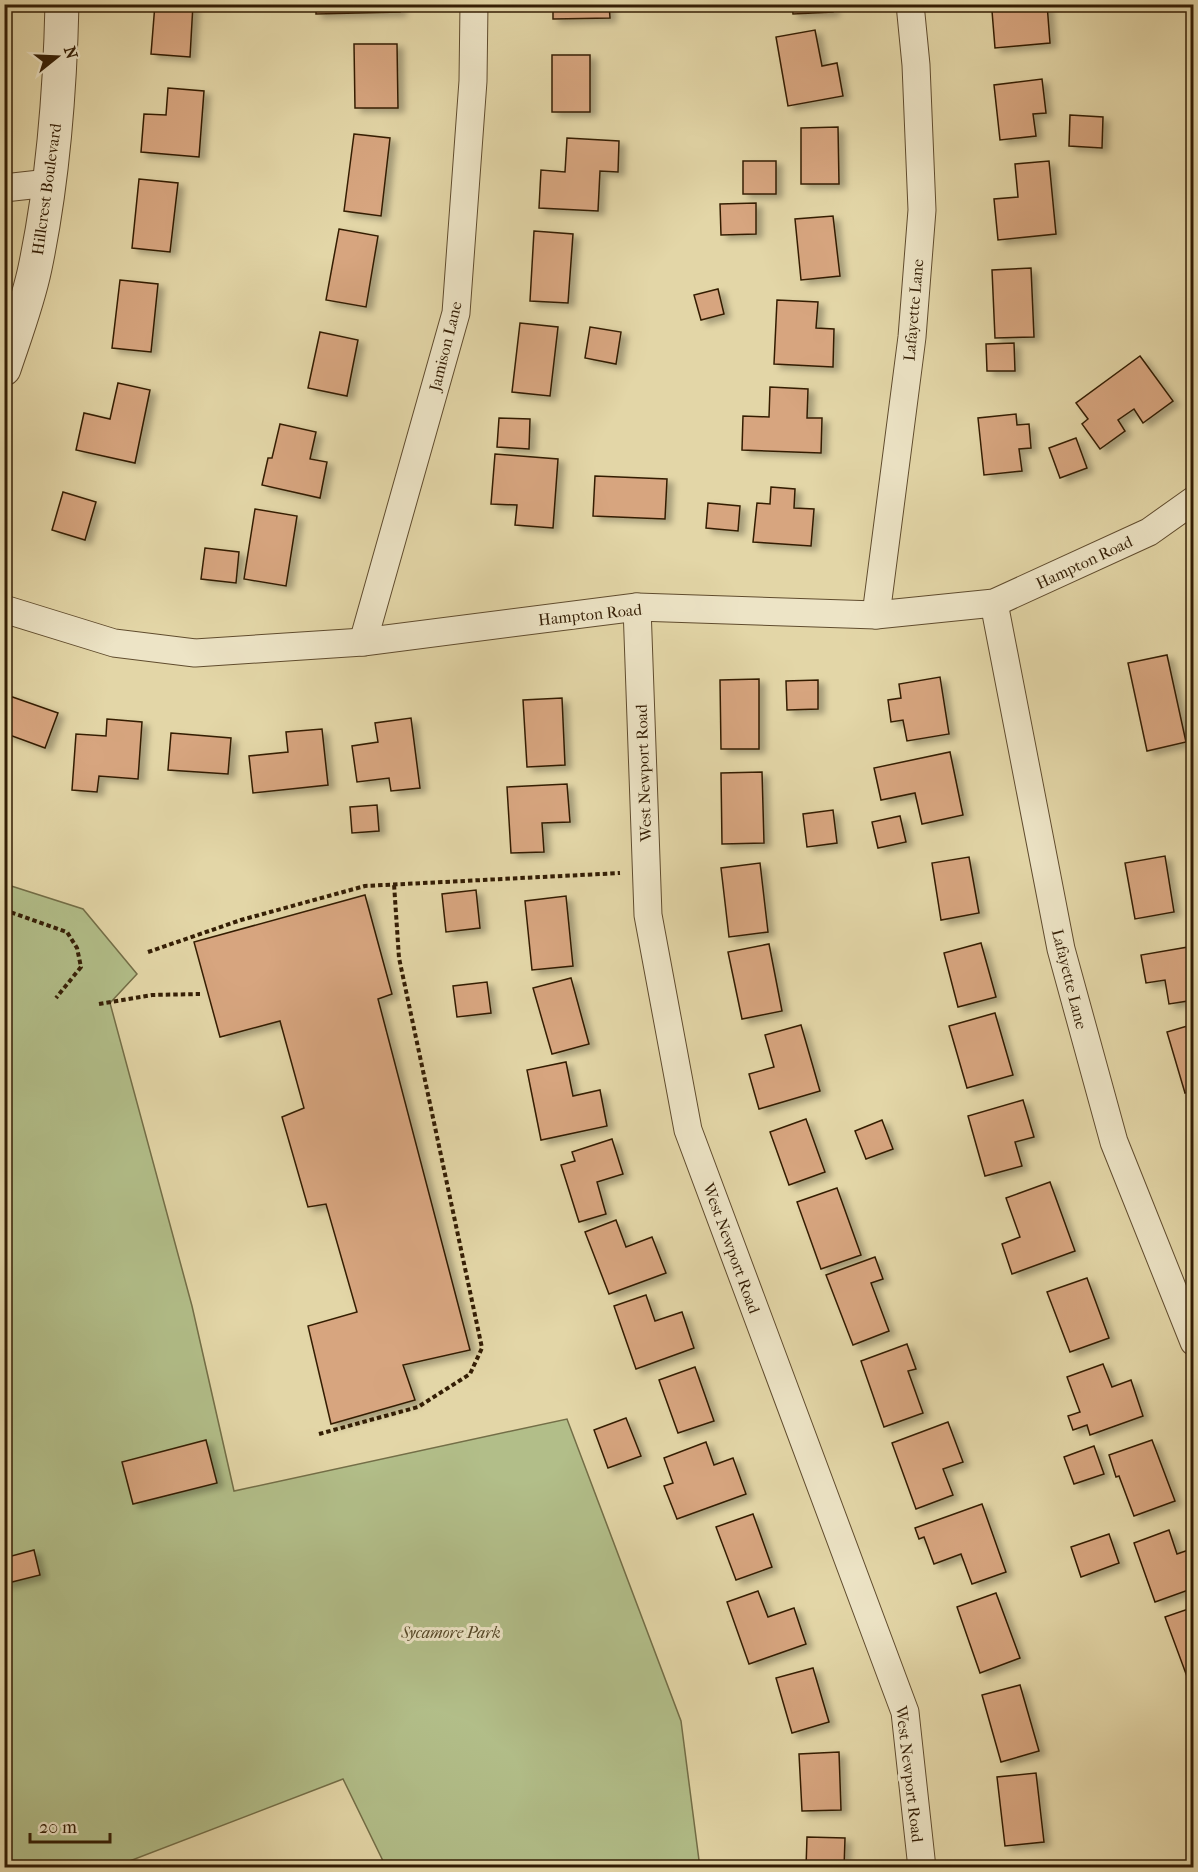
<svg xmlns="http://www.w3.org/2000/svg" width="1198" height="1872" viewBox="0 0 1198 1872" font-family="'IM FELL French Canon',serif">
<defs>
<filter id="shadow"><feDropShadow dx="6" dy="4" stdDeviation="3" flood-color="#0004"/></filter>
</defs>
<rect width="100%" height="100%" fill="#e3d6a7"/>
<filter id="stains"><feTurbulence type="fractalNoise" baseFrequency=".00333" numOctaves="4"/><feColorMatrix values="0 0 0 0 .2 0 0 0 0 .09 0 0 0 0 .02 0 0 0 .5 -.17"/></filter>
<radialGradient id="worn" r=".72"><stop offset=".6" stop-color="#630" stop-opacity="0"/><stop offset="1" stop-color="#630" stop-opacity=".3"/></radialGradient>
<path fill="#b2be89" stroke="#736e47" stroke-width="1.5" d="M5 884 83 909 137 974 110 1003 192 1306 234 1491 567 1419 681 1721 700 1868 386 1867 343 1779 114 1867H5Z"/>
<g fill="#d7a57f" stroke="#341e05" stroke-width="1.5" filter="url(#shadow)">
<path d="M155 4H193L190 57 151 54Z"/>
<path d="M316 4H400V12L316 14Z"/>
<path d="M553 4H609L610 18 553 19Z"/>
<path d="M792 4H833V12L793 14Z"/>
<path d="M1009 4H1047L1050 43 995 48 992 11 1010 10Z"/>
<path d="M815 30 822 66 837 63 843 96 788 106 776 37Z"/>
<path d="M354 44H397L398 108H355Z"/>
<rect x="552" y="55" width="38" height="57"/>
<path d="M1042 79 1046 113 1033 114 1036 136 1000 140 994 85Z"/>
<path d="M168 88 204 91 199 157 141 152 144 114 166 115Z"/>
<path d="M1070 115 1103 117 1102 148 1069 146Z"/>
<path d="M838 127 839 184H801V128Z"/>
<path d="M354 134 390 138 381 216 344 211Z"/>
<path d="M567 138 619 141 618 172 600 171 598 211 539 208 541 170 565 172Z"/>
<rect x="743" y="161" width="33" height="33"/>
<path d="M1049 161 1056 234 998 240 994 199 1018 197 1015 164Z"/>
<path d="M139 179 178 183 170 252 132 248Z"/>
<path d="M756 203V234L721 235 720 204Z"/>
<path d="M833 216 840 276 801 280 795 219Z"/>
<path d="M339 229 378 236 366 307 326 300Z"/>
<path d="M534 231 573 234 568 303 530 301Z"/>
<path d="M1031 268 1034 337 995 338 992 270Z"/>
<path d="M120 280 158 284 151 352 112 348Z"/>
<path d="M718 289 724 314 701 320 694 295Z"/>
<path d="M777 300 818 302 816 328 834 329 833 367 774 364Z"/>
<path d="M520 323 558 327 550 396 512 392Z"/>
<path d="M590 327 621 332 616 364 585 358Z"/>
<path d="M320 332 358 340 347 396 308 388Z"/>
<path d="M1014 343 1015 371H987L986 344Z"/>
<path d="M1140 356 1173 401 1143 423 1134 409 1118 420 1125 431 1100 449 1082 424 1088 419 1076 403Z"/>
<path d="M118 383 150 390 135 463 76 450 84 413 110 419Z"/>
<path d="M770 387 808 389 807 418H822L821 453 742 450 743 416 769 417Z"/>
<path d="M1016 414 1017 425 1029 424 1031 448 1019 449 1022 471 984 475 978 418Z"/>
<path d="M499 418 530 419 529 449 497 447Z"/>
<path d="M280 424 316 432 310 459 327 462 320 498 262 485 268 458H272Z"/>
<path d="M1076 438 1087 468 1060 478 1049 448Z"/>
<path d="M495 454 558 459 553 528 515 525 517 505 491 504Z"/>
<path d="M595 476 667 479 665 519 593 516Z"/>
<path d="M771 487 795 489 794 508 814 509 811 546 753 542 757 503 770 504Z"/>
<path d="M63 492 96 502 85 540 52 530Z"/>
<path d="M708 503 740 506 738 531 706 528Z"/>
<path d="M255 509 297 516 286 586 244 579Z"/>
<path d="M205 548 239 552 236 583 201 579Z"/>
<path d="M1167 655 1186 742 1147 751 1128 663Z"/>
<path d="M940 677 949 734 907 741 903 720 891 722 888 700 901 698 899 684Z"/>
<path d="M759 679V749H721L720 680Z"/>
<path d="M818 680V709L787 710 786 681Z"/>
<path d="M4 694 58 713 45 748 4 733Z"/>
<path d="M562 698 565 765 527 767 523 700Z"/>
<path d="M411 718 420 788 391 791 389 778 357 782 352 746 378 742 375 723Z"/>
<path d="M107 719 142 722 138 779 99 776 97 792 72 790 76 734 106 736Z"/>
<path d="M322 729 328 785 253 793 249 756 288 752 286 732Z"/>
<path d="M171 733 231 738 228 774 168 770Z"/>
<path d="M950 752 963 815 922 824 915 793 881 800 874 768Z"/>
<path d="M762 772 764 843 722 844 721 773Z"/>
<path d="M567 784 570 822 542 823 544 852 511 853 507 787Z"/>
<path d="M377 805 379 831 352 833 350 807Z"/>
<path d="M833 810 837 843 807 847 803 814Z"/>
<path d="M900 816 906 842 878 848 872 822Z"/>
<path d="M1165 856 1174 912 1135 919 1125 863Z"/>
<path d="M969 857 979 913 941 920 932 863Z"/>
<path d="M760 863 768 932 729 937 721 868Z"/>
<path d="M476 890 480 928 446 932 442 894Z"/>
<path d="M365 895 392 994 378 999 470 1350 403 1365 415 1400 331 1424 308 1326 357 1312 326 1204 308 1207 282 1117 304 1108 280 1021 220 1037 194 942Z"/>
<path d="M566 896 573 966 532 970 525 901Z"/>
<path d="M981 943 996 997 958 1007 944 953Z"/>
<path d="M769 944 782 1011 742 1019 728 952Z"/>
<path d="M1194 946V1000L1169 1004 1165 980 1146 983 1141 955Z"/>
<path d="M571 978 589 1044 552 1054 533 988Z"/>
<path d="M487 982 491 1013 457 1017 453 986Z"/>
<path d="M995 1013 1013 1075 967 1088 949 1026Z"/>
<path d="M1194 1024V1090L1185 1093 1167 1032Z"/>
<path d="M801 1025 820 1091 759 1109 749 1074 774 1067 765 1035Z"/>
<path d="M566 1062 573 1096 600 1090 607 1126 541 1140 527 1070Z"/>
<path d="M1023 1100 1034 1137 1015 1142 1022 1166 985 1176 968 1116Z"/>
<path d="M806 1119 825 1172 789 1185 770 1132Z"/>
<path d="M882 1120 893 1149 866 1159 855 1131Z"/>
<path d="M612 1139 623 1174 597 1182 606 1214 579 1222 561 1165 575 1161 572 1152Z"/>
<path d="M1050 1182 1075 1251 1012 1274 1002 1244 1020 1237 1006 1198Z"/>
<path d="M837 1188 861 1255 821 1269 797 1202Z"/>
<path d="M616 1220 626 1247 652 1237 666 1273 609 1294 585 1232Z"/>
<path d="M875 1257 883 1279 871 1283 889 1331 853 1345 826 1275Z"/>
<path d="M1087 1278 1109 1338 1070 1352 1047 1292Z"/>
<path d="M646 1295 655 1321 682 1312 694 1348 636 1369 614 1306Z"/>
<path d="M907 1344 916 1369 908 1371 923 1413 884 1427 861 1361Z"/>
<path d="M1103 1364 1112 1387 1131 1380 1143 1416 1090 1435 1087 1425 1073 1430 1068 1416 1080 1412 1067 1377Z"/>
<path d="M695 1367 714 1421 678 1433 659 1380Z"/>
<path d="M626 1418 641 1456 608 1468 594 1430Z"/>
<path d="M948 1422 963 1462 943 1469 953 1495 916 1509 892 1443Z"/>
<path d="M206 1440 217 1483 133 1504 122 1462Z"/>
<path d="M1152 1440 1175 1501 1134 1516 1119 1476 1116 1477 1109 1455Z"/>
<path d="M706 1442 714 1465 733 1458 746 1494 677 1519 664 1486 673 1483 664 1458Z"/>
<path d="M1094 1446 1104 1474 1074 1484 1064 1457Z"/>
<path d="M982 1504 1006 1572 972 1584 961 1554 934 1564 924 1537 919 1539 915 1528Z"/>
<path d="M753 1514 772 1567 736 1580 716 1527Z"/>
<path d="M1169 1530 1177 1554 1194 1548V1588L1155 1602 1134 1543Z"/>
<path d="M1109 1534 1119 1563 1081 1577 1071 1547Z"/>
<path d="M34 1550 40 1575 4 1584V1558Z"/>
<path d="M758 1591 768 1617 794 1608 806 1644 749 1664 727 1602Z"/>
<path d="M996 1593 1020 1658 980 1673 957 1607Z"/>
<path d="M1194 1607V1681L1189 1682 1165 1617Z"/>
<path d="M813 1668 829 1722 792 1733 776 1678Z"/>
<path d="M1020 1685 1039 1751 1001 1762 982 1695Z"/>
<path d="M839 1752 841 1810 802 1811 799 1754Z"/>
<path d="M1036 1773 1044 1842 1005 1846 997 1777Z"/>
<path d="M807 1837 845 1838 844 1868H806Z"/>
</g>
<g fill="none" stroke-linecap="round" stroke-linejoin="round">
<defs>
<g id="minor">
<path d="M4 188 49 183"/>
<path d="M994 603 1061 949 1114 1142 1194 1342"/>
<path d="M637 607 648 915 688 1130 905 1712 922 1868"/>
<path d="M4 609 114 643 195 653 363 642 637 607 876 615 994 603 1149 532 1194 500"/>
<path d="M876 615 912 337 922 210 916 65 910 4"/>
<path d="M363 642 456 313 473 81 474 4"/>
</g>
<path id="tertiary" d="M4 369C15 336 28 302 35 268 53 182 60 93 62 4"/>
</defs>
<use href="#minor" stroke="#604c2e" stroke-width="29"/>
<use href="#tertiary" stroke="#604c2e" stroke-width="35"/>
<g stroke="#341e05" stroke-width="4" stroke-dasharray="4.5 3" stroke-linecap="butt">
<path d="M4 910 67 932 77 948 81 967 56 998"/>
<path d="M148 952 241 920 365 886 620 873"/>
<path d="M99 1004 152 995 200 994"/>
<path d="M319 1434 418 1407 470 1374 482 1348 399 958 394 884"/>
</g>
<use href="#minor" stroke="#ede4c6" stroke-width="27"/>
<use href="#tertiary" stroke="#ede4c6" stroke-width="33"/>
</g>
<g text-anchor="middle" stroke-width="6" stroke-linejoin="round" paint-order="stroke">
<g font-size="16" fill="#341e05" stroke="#ede4c6">
<text transform="translate(46 189) rotate(-82)" y="6">Hillcrest Boulevard</text>
<text transform="translate(913 310) rotate(-85)" y="6">Lafayette Lane</text>
<text transform="translate(445 346) rotate(-76)" y="6">Jamison Lane</text>
<text transform="translate(1084 562) rotate(-25)" y="6">Hampton Road</text>
<text transform="translate(590 614) rotate(-6)" y="6">Hampton Road</text>
<text transform="translate(643 773) rotate(-92)" y="6">West Newport Road</text>
<text transform="translate(1070 979) rotate(76)" y="6">Lafayette Lane</text>
<text transform="translate(732 1248) rotate(70)" y="6">West Newport Road</text>
<text transform="translate(910 1774) rotate(83)" y="6">West Newport Road</text>
</g>
<g font-size="16" font-style="italic" fill="#544626" stroke="#ede4c6">
<text x="451" y="1638">Sycamore Park</text>
</g>
</g>
<rect width="1198" height="1872" fill="none" stroke="#e3d6a7" stroke-width="24"/>
<rect x="6" y="6" width="1186" height="1860" fill="none" stroke="#341e05" stroke-width="3"/>
<rect x="12" y="12" width="1174" height="1848" fill="none" stroke="#341e05" stroke-width="1.5"/>
<g transform="translate(57 57) rotate(72)" stroke="#ede4c6" stroke-width="4.5" paint-order="stroke">
<path d="M0-4.5L10 22L0 15L-10 22Z" fill="#341e05"/>
<text y="-9" font-size="16" font-weight="bold" text-anchor="middle" fill="#341e05">N</text>
</g>
<path d="M30 1833v9h80v-9" fill="none" stroke="#341e05" stroke-width="3"/>
<text x="39" y="1833" font-size="18" fill="#341e05" stroke="#ede4c6" stroke-width="4.5" paint-order="stroke">20 m</text>
<rect width="100%" height="100%" filter="url(#stains)"/>
<rect width="100%" height="100%" fill="url(#worn)"/>
</svg>
